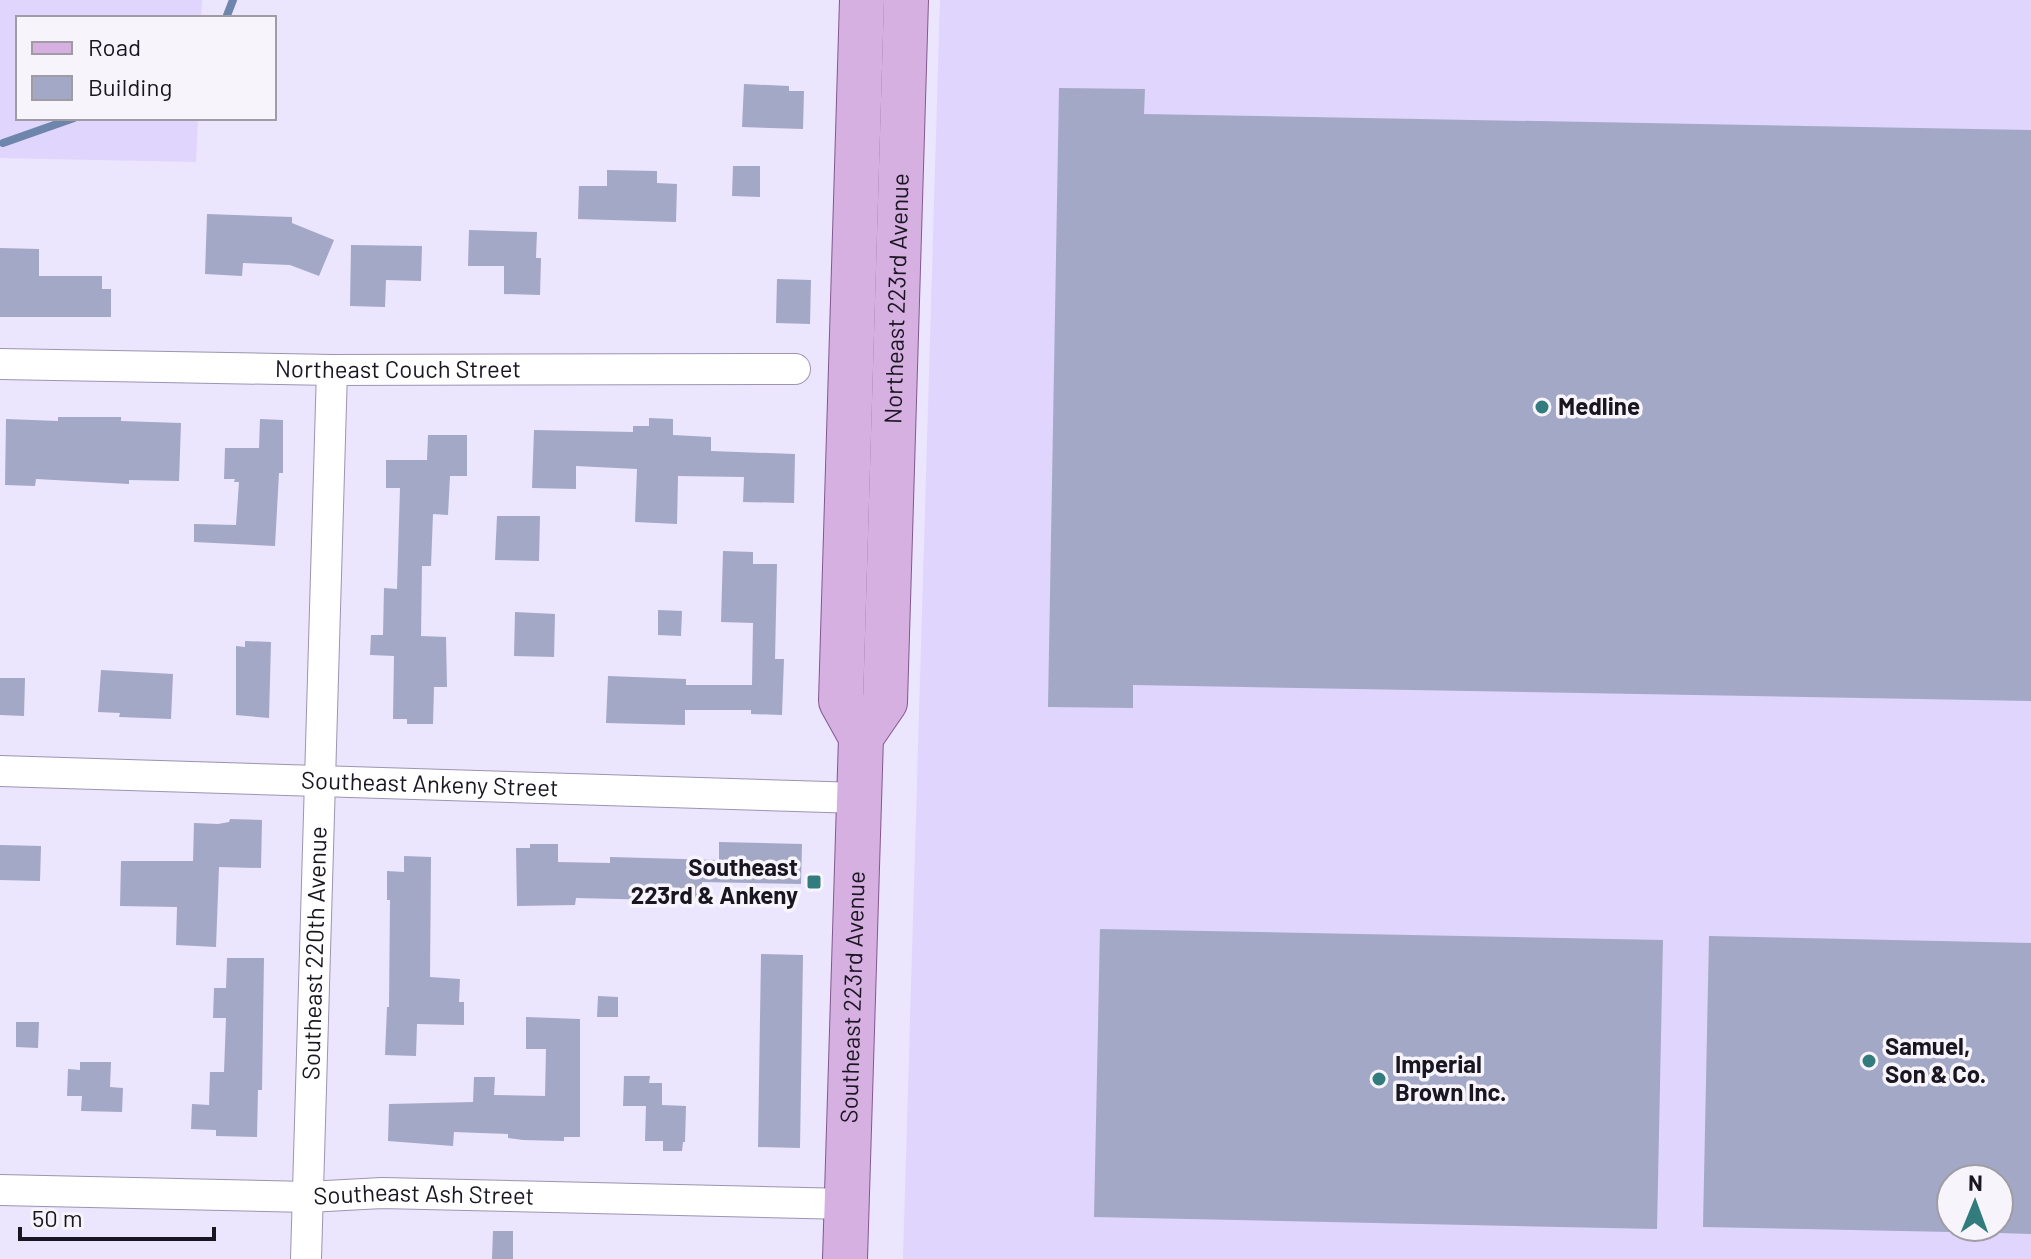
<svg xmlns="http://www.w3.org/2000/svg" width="2031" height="1259" viewBox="0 0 2031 1259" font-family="Barlow,sans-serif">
<rect width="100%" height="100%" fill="#ebe5fe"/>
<g fill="#e0d5fc" fill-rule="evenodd">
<path d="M0 0H202L201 18H18V118H198L196 162 0 158Z"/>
<path d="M940 0H2031V1259H903ZM1951 1179H1999V1227H1951Z"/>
</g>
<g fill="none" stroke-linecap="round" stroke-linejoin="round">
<g stroke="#6e85ac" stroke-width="8">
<path d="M226 18 233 0"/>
<path d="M3 143 74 118"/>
</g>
</g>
<g fill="#a3a8c6">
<path d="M744 84 789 86V91H804L803 129 742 127Z"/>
<path d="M1059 88 1145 89 1144 114 2031 130V701L1133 685V708L1048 707Z"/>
<path d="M733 166H760V197L732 196Z"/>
<path d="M607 170 657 171V183L677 184 676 222 578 219 579 186H607Z"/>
<path d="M207 214 292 217V223L334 240 319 276 290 265 243 263 242 276 205 274Z"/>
<path d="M469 230 537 232 536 258H541L540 295 504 294V266H468Z"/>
<path d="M351 245 422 246 421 281 386 280 385 307 350 306Z"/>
<path d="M0 248 39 249V276H102V289H111V317H0Z"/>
<path d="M777 279 811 280 810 324 776 323Z"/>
<path d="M58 417H121V421L181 423 179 481 129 480V484L36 479 35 486 5 485 6 419 58 421Z"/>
<path d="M649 418 673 419V435L711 437V451L795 454 794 503 743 502 744 477 678 476 677 524 635 522 637 469 576 466V489L532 488 534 430 633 432V426H649Z"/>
<path d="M260 419 283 420V473H279L275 546 194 542V524L236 525 239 482H234L235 479H224L225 448H259Z"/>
<path d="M428 435H467V476H450L448 515 433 514 431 566H422L421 636 446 637 447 687H434L433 724H407V719H393L394 656 370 655 371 635H383L384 588 397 589 400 488H386V460H427Z"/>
<path d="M497 516H540L539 561 495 560Z"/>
<path d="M723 551 753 552V564H777L775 659H784L782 715 751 714V710H685V725L606 723 608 676 686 679V685H752L753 623 721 622Z"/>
<path d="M658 610 682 611 681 636 658 635Z"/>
<path d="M515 612 555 614 554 657 514 656Z"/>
<path d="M245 641 271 642 269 718 236 715V646L245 647Z"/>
<path d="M101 670 173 674 171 719 119 717 120 713 98 712Z"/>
<path d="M0 678H25L24 716 0 715Z"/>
<path d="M230 819 262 820 261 868 219 867 216 947 176 945 177 907 120 906 121 861H193L194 823 218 824 229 822Z"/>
<path d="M719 842 802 844 801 884 702 882V901L576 898 575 905 517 906 516 848H530V844H558V862L610 863V857L719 860Z"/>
<path d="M0 845 41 846 40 881 0 880Z"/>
<path d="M404 856 431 857 430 977 460 979 459 1002H464V1025L417 1024 416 1056 385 1055 387 1007H389L390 900H387V871L404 872Z"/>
<path d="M1100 929 1663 940 1657 1229 1094 1217Z"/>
<path d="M1709 936 2031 943V1234L1999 1233V1179H1951V1232L1703 1227Z"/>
<path d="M761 954 803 955 800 1148 758 1147Z"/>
<path d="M227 958H264L262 1090H258L257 1137 216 1136V1130L191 1129 192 1104 209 1105 210 1072H224L226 1018H213L214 988H226Z"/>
<path d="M598 996 618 997V1017H597Z"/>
<path d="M526 1017 580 1019V1137H564V1141L523 1140 508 1138V1134L454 1132 453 1146 388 1141 389 1104 473 1102 474 1077H495L494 1095 545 1096 546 1049H526Z"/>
<path d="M16 1022H39L38 1048 16 1047Z"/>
<path d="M80 1062H111L110 1087 123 1088 122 1112 81 1111 82 1096H67L68 1069 80 1070Z"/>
<path d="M624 1076H650L649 1083H662V1105L686 1106 685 1142H683L682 1151H663V1141H645L646 1106H623Z"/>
<path d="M493 1231H513V1259H492Z"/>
</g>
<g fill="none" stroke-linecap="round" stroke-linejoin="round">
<defs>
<g id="minor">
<path id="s1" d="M0 364 332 370 795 369"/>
<path id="s2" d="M0 771 859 798"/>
<path id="s3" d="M0 1190 308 1197 382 1193 847 1204"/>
<path id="s4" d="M306 1259 332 370"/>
</g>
<g id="primary">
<path id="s5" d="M861 737 885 702 906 0"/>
<path id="s6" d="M845 1259 861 737 841 701 862 0"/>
</g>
</defs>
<use href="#minor" stroke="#9c94b1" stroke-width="32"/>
<use href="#primary" stroke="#835891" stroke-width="46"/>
<use href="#minor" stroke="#fff" stroke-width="30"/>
<use href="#primary" stroke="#d6b0e1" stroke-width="44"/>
</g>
<g fill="#337c7d" stroke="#f7f5fb" stroke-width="3">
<circle cx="1542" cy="407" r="8"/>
<rect x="806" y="874" width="16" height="16" rx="4"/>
<circle cx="1869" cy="1061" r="8"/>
<circle cx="1379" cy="1079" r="8"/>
</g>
<g text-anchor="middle" stroke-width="7" stroke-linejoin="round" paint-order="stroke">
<g font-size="24" fill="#1a1621" stroke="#f7f5fb">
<text dy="8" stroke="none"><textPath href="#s5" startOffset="446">Northeast 223rd Avenue</textPath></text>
<text dy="8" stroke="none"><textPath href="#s1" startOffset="398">Northeast Couch Street</textPath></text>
<text dy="8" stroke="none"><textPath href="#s2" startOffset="430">Southeast Ankeny Street</textPath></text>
<text dy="8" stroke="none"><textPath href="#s4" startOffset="306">Southeast 220th Avenue</textPath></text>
<text dy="8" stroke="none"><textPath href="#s6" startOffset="262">Southeast 223rd Avenue</textPath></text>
<text dy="8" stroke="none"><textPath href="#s3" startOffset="424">Southeast Ash Street</textPath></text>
</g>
<g font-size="24" font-weight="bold" fill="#1a1621" stroke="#f7f5fb" text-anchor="start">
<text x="1558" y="415">Medline</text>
<text x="798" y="876" text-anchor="end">Southeast<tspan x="798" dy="28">223rd &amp; Ankeny</tspan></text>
<text x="1885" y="1055">Samuel,<tspan x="1885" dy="28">Son &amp; Co.</tspan></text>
<text x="1395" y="1073">Imperial<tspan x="1395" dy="28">Brown Inc.</tspan></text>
</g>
</g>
<rect x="16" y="16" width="260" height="104" fill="#f7f5fb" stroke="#9f9ca4" stroke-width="2"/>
<rect x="32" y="42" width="40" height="12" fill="#d6b0e1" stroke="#9f9ca4" stroke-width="2"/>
<text x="88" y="56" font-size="24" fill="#1a1621">Road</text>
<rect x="32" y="76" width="40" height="24" fill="#a3a8c6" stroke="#9f9ca4" stroke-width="2"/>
<text x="88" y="96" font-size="24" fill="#1a1621">Building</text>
<g transform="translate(1975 1203) rotate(1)"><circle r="38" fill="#f7f5fb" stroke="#9f9ca4" stroke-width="2"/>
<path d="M0-6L14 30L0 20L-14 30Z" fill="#337c7d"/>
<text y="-12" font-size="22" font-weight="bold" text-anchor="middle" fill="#1a1621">N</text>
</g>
<path d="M20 1227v12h194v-12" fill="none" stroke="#1a1621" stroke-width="4"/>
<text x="32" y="1227" font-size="24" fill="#1a1621" stroke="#f7f5fb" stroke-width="6" paint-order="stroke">50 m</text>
</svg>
